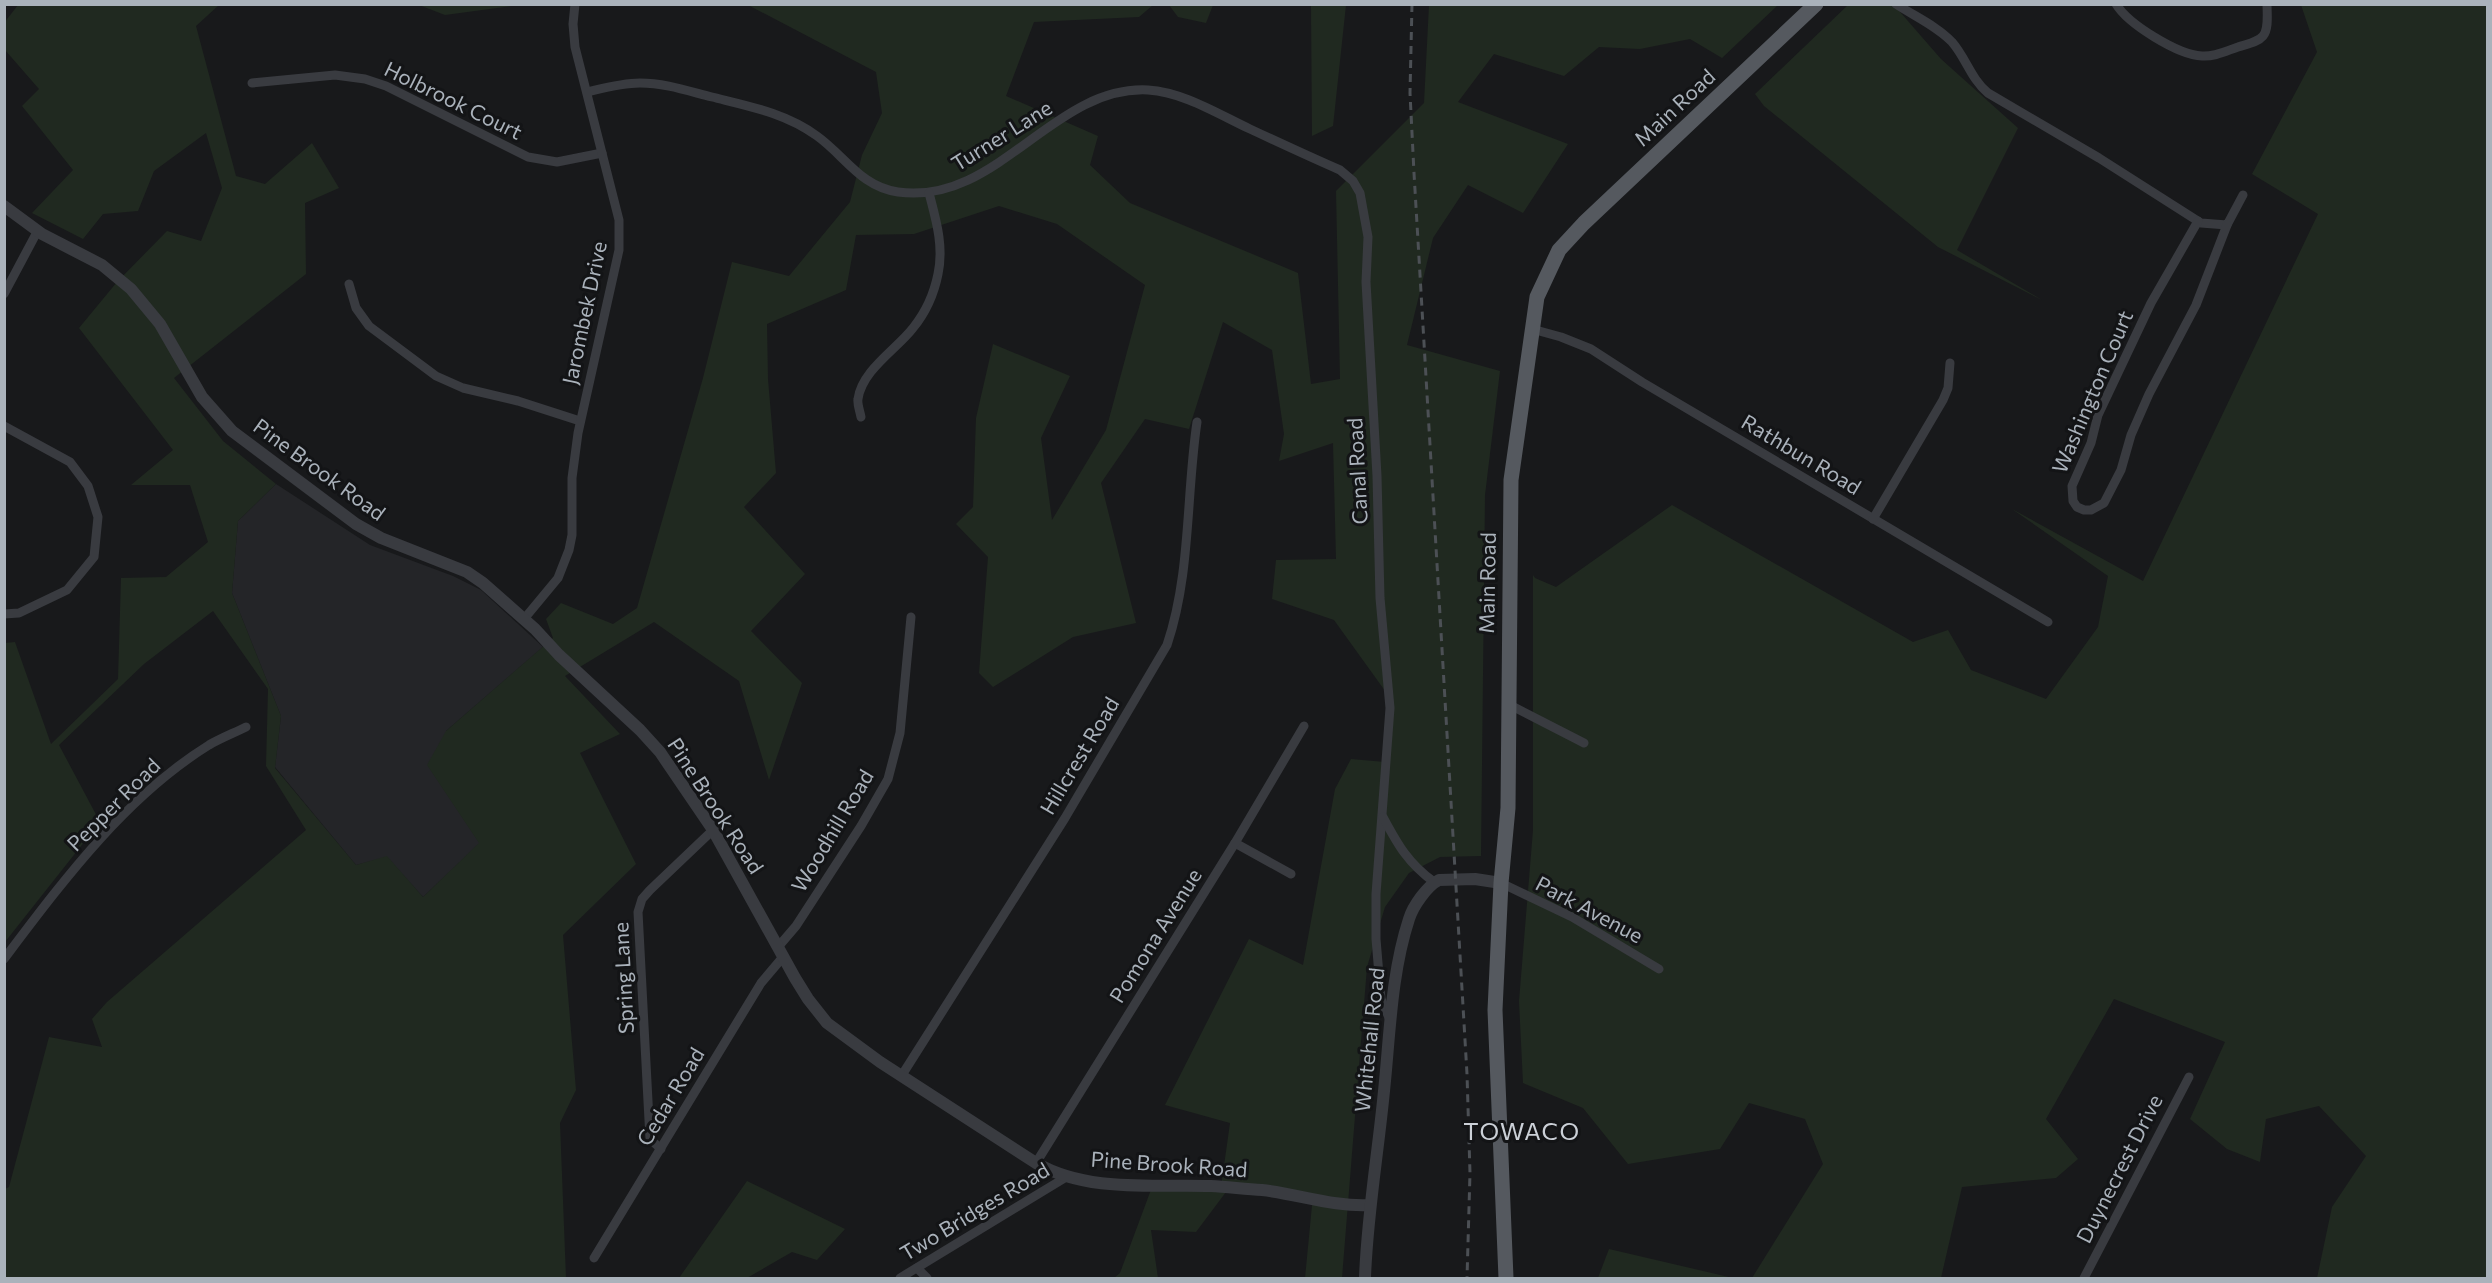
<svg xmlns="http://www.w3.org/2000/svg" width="2492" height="1283" viewBox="0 0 2492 1283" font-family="Commissioner,sans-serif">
<rect width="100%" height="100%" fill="#18191b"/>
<path fill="#242528" d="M276 484 370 545 453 576 481 590 543 647 446 731 480 843 423 897 387 857 356 865 275 767 281 716 232 593 238 521Z"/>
<g fill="#202920">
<path d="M18 5H219L196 26 236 176 265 184 312 143 339 188 305 203 306 274 174 378 223 441 276 484 238 521 232 593 281 716 275 768 356 865 387 856 423 897 479 843 427 765 446 731 553 638 546 619 561 603 613 624 637 608 703 378 732 262 789 276 850 202 862 155 882 113 876 72 748 5H1153L1139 17 1034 22 1006 96 1098 136 1090 165 1130 203 1298 273 1311 384 1340 379 1336 191 1424 103 1429 5H1778L1722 58 1690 39 1640 49 1599 47 1564 76 1494 54 1458 102 1568 144 1523 213 1468 185 1433 238 1407 345 1500 371 1485 495 1481 856 1440 857 1409 873 1385 907 1367 967 1342 1278H1305L1313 1195 1229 1188 1196 1232 1151 1230 1158 1278H1114L1120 1273 1152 1187H1221L1230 1123 1165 1105 1249 939 1303 965 1335 789 1351 759 1385 762 1388 695 1334 620 1272 599 1276 560 1336 559 1333 443 1279 461 1284 434 1272 350 1223 322 1189 429 1145 419 1101 483 1136 623 1073 637 993 687 979 673 988 557 956 524 973 507 976 418 993 344 1070 376 1041 438 1052 520 1106 430 1145 285 1057 224 999 206 914 234 856 235 846 290 767 324 768 379 776 473 744 507 805 574 751 631 802 683 769 780 739 681 654 622 565 676 620 734 580 753 636 864 563 935 576 1090 560 1123 566 1278H5V1189L9 1187 49 1037 102 1047 92 1019 107 1002 306 830 266 766 268 689 213 611 144 664 59 745 100 822 5 942V643L15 642 51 744 118 679 121 578 166 577 208 542 190 485H131L173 450 79 328 117 282 167 231 201 241 222 188 206 133 154 171 138 211 103 214 83 239 32 213 73 170 22 106 39 89 5 50 4 23Z"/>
<path d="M419 5H519L445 15Z"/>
<path d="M1169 5H1213L1206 23 1178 17Z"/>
<path d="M1311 5H1346L1333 126 1312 136Z"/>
<path d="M1848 5H1894L1941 59 2018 128 1957 250 2042 300 1938 247 1764 106 1755 94Z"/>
<path d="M2301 5H2487V1278H2317L2332 1207 2366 1156 2319 1106 2266 1119 2260 1162 2227 1149 2190 1119 2225 1042 2114 999 2046 1119 2078 1159 2056 1178 1962 1187 1941 1278H1752L1823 1164 1805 1119 1749 1103 1720 1149 1628 1164 1583 1108 1523 1083 1519 1001 1533 830V575L1535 578 1556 587 1672 505 1913 642 1948 630 1971 670 2046 699 2098 627 2108 576 2012 509 2143 581 2318 214 2252 174 2317 52Z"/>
<path d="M747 1181 845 1229 817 1260 792 1252 747 1278H679Z"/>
<path d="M1609 1249 1733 1278H1598Z"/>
</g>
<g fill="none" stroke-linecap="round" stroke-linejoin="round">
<g stroke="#393b40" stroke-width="9">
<path d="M1896 4C1914 16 1937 26 1952 42 1966 58 1971 79 1988 93L2099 158 2201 223 2227 225 2243 195"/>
<path d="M2116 4C2128 24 2178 55 2202 56 2214 57 2226 51 2238 47 2246 44 2257 43 2263 36 2269 29 2267 14 2267 4"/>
<path d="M252 83 335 75 365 79 386 86 528 157 557 162 602 153"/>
<path d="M587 92C604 88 622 83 640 83 665 83 688 91 712 97 748 106 786 113 817 136 845 156 861 187 898 192 997 206 1053 85 1148 90 1183 92 1218 114 1250 129 1280 143 1310 157 1340 170L1353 181 1360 193 1368 237 1366 282 1377 476 1380 598 1390 708 1376 894V939L1381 999 1390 1020"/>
<path d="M2198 221 2151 303 2098 415 2091 443 2072 486 2073 501 2077 507 2084 510H2091L2104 503 2121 470 2131 435 2149 394 2196 305 2227 225"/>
<path d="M349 284 356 308 369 326 436 376 463 388 518 401 580 421"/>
<path d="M4 294 37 232"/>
<path d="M1532 329 1561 337 1591 349 1642 382 2048 622"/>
<path d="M861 417C860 411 857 404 858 399 862 370 897 349 913 328 926 312 934 294 938 274 944 246 936 220 929 193"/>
<path d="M4 426 70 462 88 486 98 517 94 557 67 590 19 613 4 614"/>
<path d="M1873 519 1943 400 1948 388 1950 363"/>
<path d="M524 619 558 578 569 550 572 535V478L578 433 619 250V220L575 47 573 24 575 4"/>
<path d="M1508 704 1584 743"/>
<path d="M1383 817C1398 845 1408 863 1434 882"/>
<path d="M1235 843 1291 874"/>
<path d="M1501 883 1572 917 1659 969"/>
<path d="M778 947 796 926 861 826 888 779 900 733 911 617"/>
<path d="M4 959C63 881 125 797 209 745 221 738 234 733 246 727"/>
<path d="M902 1075 1065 818 1167 645C1191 574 1186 496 1197 422"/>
<path d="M661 1149 650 1139 638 912 642 899 650 890 713 830"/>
<path d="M1036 1163 1235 843 1304 726"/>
<path d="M594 1258 761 983 783 957"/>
<path d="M917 1268 927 1278"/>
<path d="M900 1278 1068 1176"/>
<path d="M2084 1278 2189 1077"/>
</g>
<g stroke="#393b40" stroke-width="12">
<path d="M4 206 42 234 102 265 131 289 160 324 202 397 232 431 356 524 381 538 467 572 483 583 535 629 559 655 640 730 660 752 713 830 795 978 808 999 827 1023 880 1062 1036 1163C1088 1193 1153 1184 1211 1186 1228 1187 1245 1189 1262 1190 1298 1194 1334 1207 1370 1205"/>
<path d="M1365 1278C1367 1216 1378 1154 1384 1091 1390 1034 1391 974 1409 919 1413 906 1427 886 1439 880L1475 879 1501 883"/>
</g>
<path stroke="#55595f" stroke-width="15" d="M1506 1278 1495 1010 1501 883 1508 808 1511 480 1537 297 1559 250 1584 223 1816 4"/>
<path stroke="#4c5055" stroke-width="3" stroke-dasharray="8 6" stroke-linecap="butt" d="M1412 4 1410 93 1414 173 1467 1074 1470 1173 1467 1278"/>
</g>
<g text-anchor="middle" stroke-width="6" stroke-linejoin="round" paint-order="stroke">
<g font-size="21" fill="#aab2bb" stroke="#131416">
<text transform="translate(453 101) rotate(26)" y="7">Holbrook Court</text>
<text transform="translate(1675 108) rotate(-43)" y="7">Main Road</text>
<text transform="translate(1002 136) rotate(-32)" y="7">Turner Lane</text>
<text transform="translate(585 313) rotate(-78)" y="7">Jarombek Drive</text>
<text transform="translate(2093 392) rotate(-67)" y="7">Washington Court</text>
<text transform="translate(1801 455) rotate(31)" y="7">Rathbun Road</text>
<text transform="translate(319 470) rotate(36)" y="7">Pine Brook Road</text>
<text transform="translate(1358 471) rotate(-93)" y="7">Canal Road</text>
<text transform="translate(1488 583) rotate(-89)" y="7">Main Road</text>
<text transform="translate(1080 756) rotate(-59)" y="7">Hillcrest Road</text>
<text transform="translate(114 805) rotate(-45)" y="7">Pepper Road</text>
<text transform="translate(715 806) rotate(57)" y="7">Pine Brook Road</text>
<text transform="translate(833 831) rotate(-59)" y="7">Woodhill Road</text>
<text transform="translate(1589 910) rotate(28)" y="7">Park Avenue</text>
<text transform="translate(1156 936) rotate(-58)" y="7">Pomona Avenue</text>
<text transform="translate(624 978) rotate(-93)" y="7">Spring Lane</text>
<text transform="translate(1370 1040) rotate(-84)" y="7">Whitehall Road</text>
<text transform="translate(671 1097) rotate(-59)" y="7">Cedar Road</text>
<text transform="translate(1169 1165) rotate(4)" y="7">Pine Brook Road</text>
<text transform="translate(2120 1169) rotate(-63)" y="7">Duynecrest Drive</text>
<text transform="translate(975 1212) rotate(-31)" y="7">Two Bridges Road</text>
</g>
<g font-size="24" letter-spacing="1.5" fill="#cbd0d7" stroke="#131416">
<text x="1522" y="1140">TOWACO</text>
</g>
</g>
<rect width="2492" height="1283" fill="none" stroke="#aab2bb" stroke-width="12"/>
</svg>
